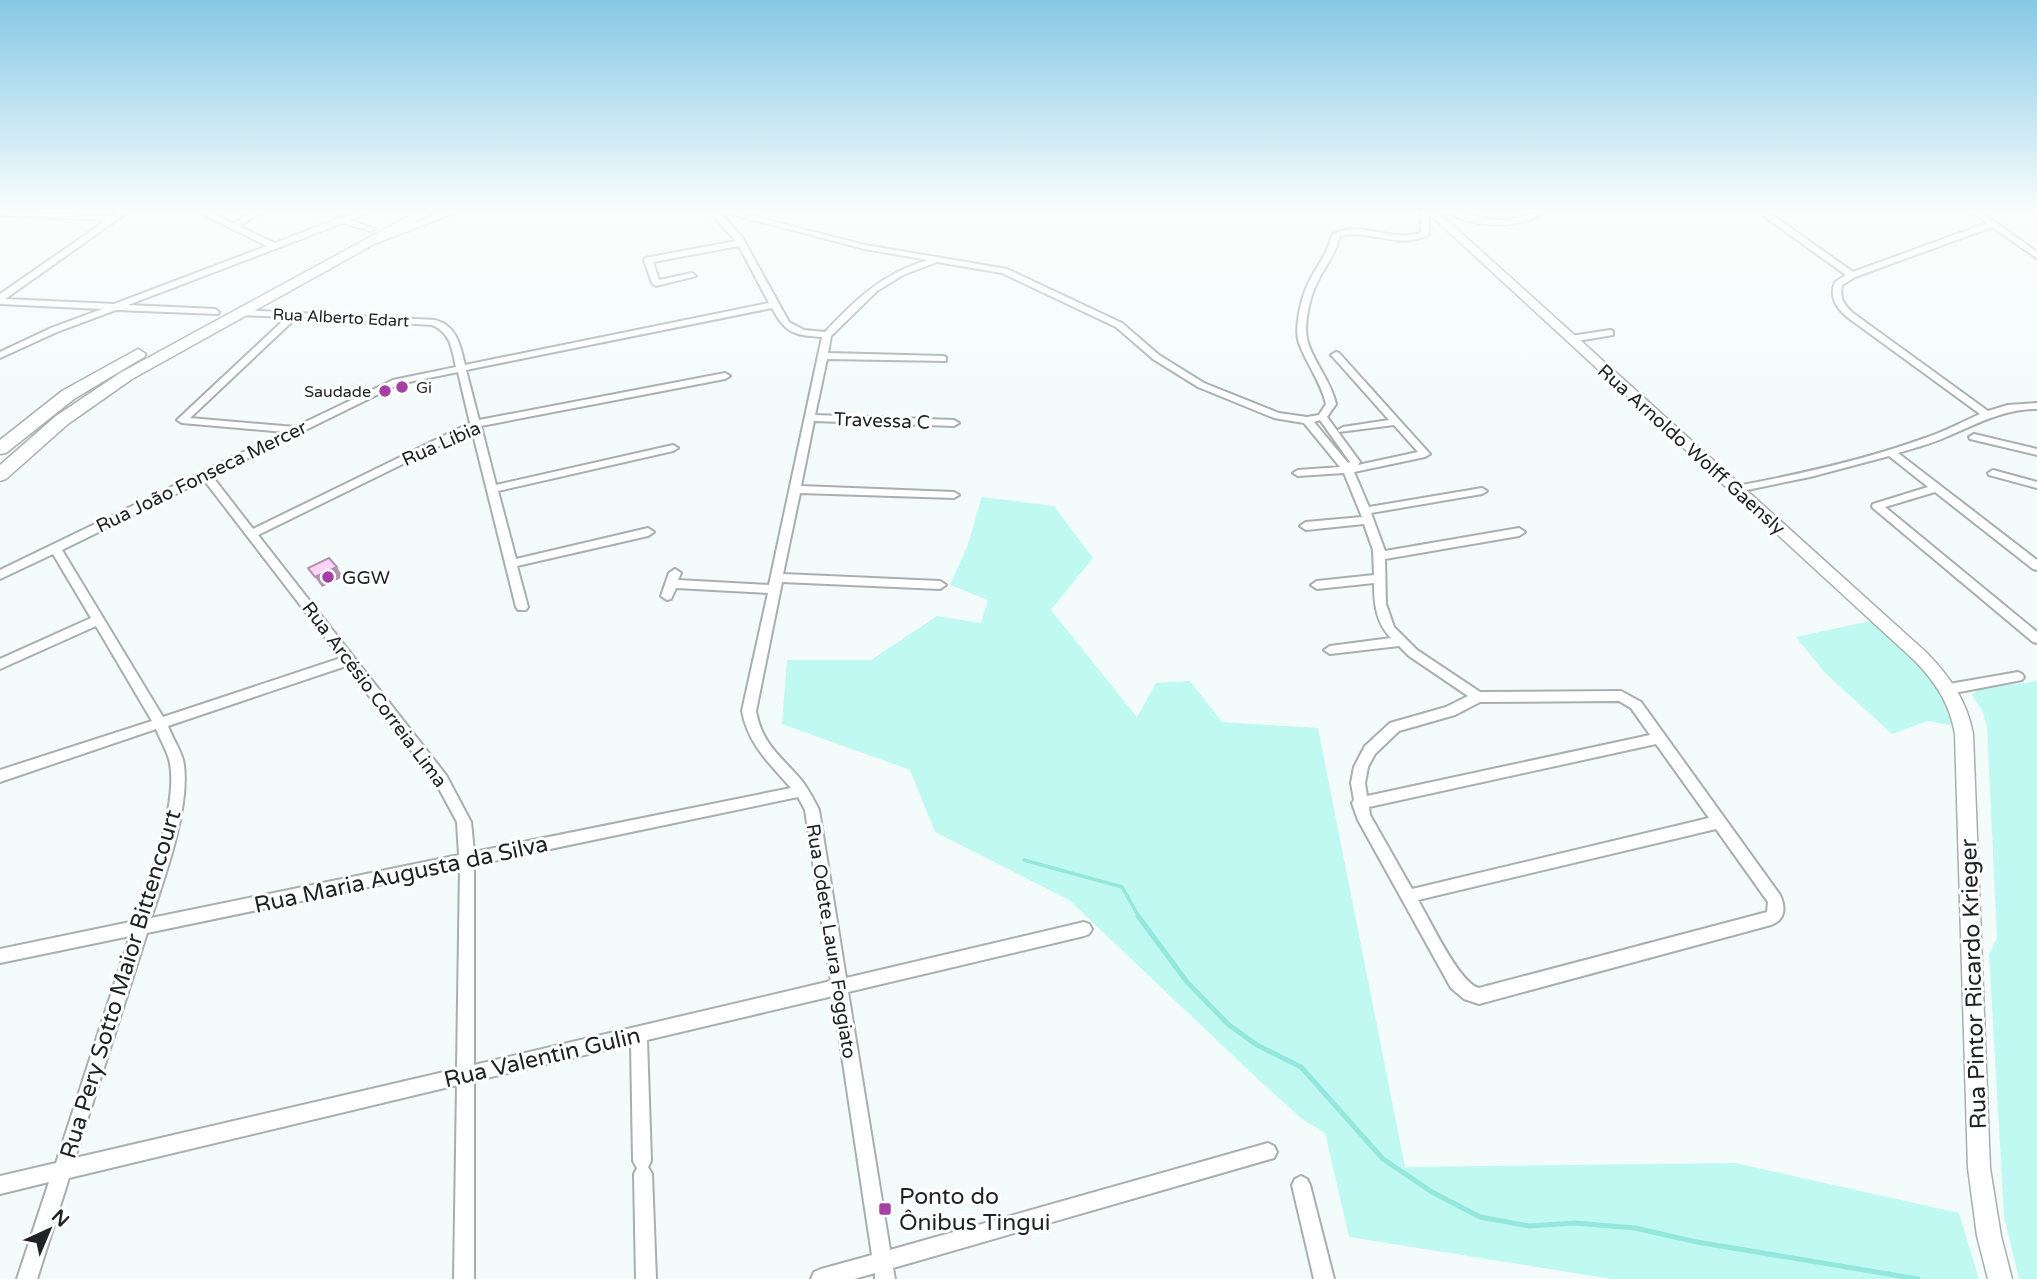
<svg xmlns="http://www.w3.org/2000/svg" width="2037" height="1279" viewBox="0 0 2037 1279" font-family="'Varela Round',sans-serif">
<rect width="100%" height="100%" fill="#f4fcfb"/>
<g fill="#c0f9f1">
<path d="M982 497 1054 506 1093 558 1051 610 1137 717 1156 683 1190 681 1222 722 1318 728 1405 1167 1735 1163 1959 1213 1979 1279H1612L1349 1237 1325 1133 1302 1119 1263 1084 1069 900 935 832 910 770 782 724 787 660H871L937 616 981 623 988 600 950 585 967 547Z"/>
<path d="M1870 621C1905 652 1941 678 1952 726L1928 721 1892 734 1825 673 1796 637Z"/>
<path d="M2037 681V1279H2019L2004 1216 1989 954 1997 938 1987 727 1983 712 1972 695 1979 689Z"/>
</g>
<g fill="none" stroke-linecap="round" stroke-linejoin="round">
<path stroke="#94e7dd" stroke-width="3.5" d="M1024 860 1122 887 1139 917"/>
<path stroke="#94e7dd" stroke-width="5" d="M1138 916 1187 982 1229 1025 1257 1045 1301 1067 1383 1159 1432 1192 1480 1217 1529 1226 1575 1223 1635 1228 1697 1242 1918 1279"/>
<defs>
<g id="minor">
<path d="M0 212 114 216 118 212H128L5 299 114 304 267 246 198 212H209L234 224 250 212H259L240 227 275 243 355 212H367L350 220 375 229 371 231 343 223 128 305 215 309 219 312 218 314 116 310 57 332 0 358V352L51 328 102 309 0 304V294L107 220 0 215Z"/>
<path d="M710 212H719L742 237 789 322 804 330 825 332C857 298 882 274 928 260L865 249 723 212H737L865 245 1007 269 1122 323 1159 355 1204 383 1279 413 1307 417 1319 415 1326 404C1321 382 1307 365 1299 343 1294 329 1301 298 1308 284 1317 265 1326 258 1332 235 1360 219 1392 243 1421 233V212H1429V234C1401 251 1369 228 1340 236 1334 259 1324 266 1316 285 1309 300 1304 324 1307 339 1312 361 1331 380 1336 404L1327 417 1360 462 1358 465 1418 452 1394 425 1339 432 1338 430 1343 427 1389 420 1333 357 1331 355 1336 352 1339 353 1430 454 1425 457 1354 472 1369 507 1482 488 1487 491 1482 494 1371 513 1385 551 1519 528 1525 532 1519 536 1385 559 1386 604 1394 627 1417 650 1480 692 1621 691 1641 702 1780 895C1786 908 1785 920 1771 925L1479 1004 1464 999 1451 988 1358 820 1352 803 1354 800 1351 783 1354 767 1365 746 1390 723 1446 707 1468 696 1409 656 1399 646 1330 654 1324 650 1330 646 1391 638C1376 623 1374 603 1374 583L1317 589 1311 585 1317 581 1374 575 1373 550 1364 524 1306 530 1300 526 1306 522 1362 517 1344 473 1298 476 1293 473 1298 470 1340 467 1304 423 1274 418 1198 387 1153 359 1116 327 1002 273 937 262 903 275 877 291 831 336 828 353 943 356 946 357V361L827 359 815 415 954 420 959 423 954 426 814 421 801 486 954 492 959 495 954 498 800 493 783 574 940 581 946 585 940 589 782 582 756 711C762 745 781 756 802 781 809 790 814 800 819 810L846 978 1084 922 1089 924 1092 929 1089 934 1084 936 848 992 890 1250 1268 1143 1274 1146 1277 1152 1274 1158 893 1268 895 1279H875V1273L854 1279H811L814 1272 821 1269 872 1255 833 996 647 1040 651 1161 648 1167 652 1174 656 1279H636L634 1174 637 1168 633 1161 631 1044 474 1081V1279H454L457 1085 69 1178 37 1279H17L49 1182 0 1194V1176L56 1163 130 936 0 963V949L135 921C149 881 180 800 169 759 166 749 160 739 156 729L0 782V770L152 721 96 626 0 669V659L91 618 53 554 0 579V570L285 432 182 423 177 420 287 317 241 315 237 312 238 310 435 320C457 326 460 345 465 365L769 303 739 246 653 262 659 280 692 273 696 276 656 286 652 283 644 260 645 258 736 241ZM772 308C786 334 794 335 822 337L769 585 678 580 681 573 675 569 669 573 661 596 667 600 671 599 676 588 768 593 742 711C748 744 769 763 791 788L474 852 471 822 446 775 258 535 472 430 516 607 518 610H526L528 607 517 566 648 536 654 532 648 528 516 559 498 491 673 451 678 448 673 445 496 485 481 426 725 379 730 376 725 373 479 420 466 370ZM297 317 432 325C451 333 452 349 456 367L393 380 295 427 190 418ZM458 372 470 423 253 529 212 476 399 384ZM1320 420 1350 462 1348 463 1314 422ZM204 480 341 658 163 717 62 550ZM346 666 436 783 457 822 459 855 151 918C165 877 192 802 183 760 180 749 172 737 168 726ZM1619 701 1631 708 1650 735 1367 796 1365 783 1368 767 1375 754 1399 731 1455 715 1480 702ZM1656 744 1709 818 1412 889 1370 815 1369 807ZM798 797 805 810 831 981 474 1065V865ZM1716 829 1768 902 1767 912 1479 988C1459 983 1430 920 1418 900ZM460 868 457 1069 75 1158 147 933Z"/>
<path d="M1446 212C1466 212 1484 220 1504 220 1518 220 1530 212 1544 212 1517 231 1474 227 1446 212Z"/>
<path d="M1758 212H1768L1853 272 1987 223 1972 212H1981L2037 252V258L1992 227 1855 277 1842 285C1839 298 1844 305 1853 313L1988 411 2008 405 2037 403V409C2003 409 1977 424 1946 437 1931 444 1914 448 1898 453L2037 560V570L2033 569 1935 492 1885 507 2037 632V643L2033 642 1873 508 1872 506 1873 504 1928 487 1889 456 1810 477 1737 492 1732 489 1737 486C1801 474 1865 460 1925 438 1944 432 1962 422 1980 414L1847 317C1836 307 1829 297 1835 282L1846 275Z"/>
<path d="M1610 330 1613 331V335L1571 342 1566 339 1571 336Z"/>
<path d="M1974 434 2037 449V455L1970 439 1969 437Z"/>
<path d="M1993 470 2037 482V488L1989 475 1988 473Z"/>
<path d="M2018 672 2022 674 2024 677 2022 680 1949 694 1944 692 1943 689 1944 686 1949 684Z"/>
<path d="M1301 1176 1307 1179 1310 1185 1334 1279H1314L1292 1185 1295 1179Z"/>
</g>
<path id="tertiary" d="M1427 212H1438L1927 653C1950 677 1967 701 1973 734L1990 1168 2001 1236 2012 1279H1988L1977 1236 1968 1168 1955 734C1950 704 1936 683 1915 661Z"/>
<path id="secondary" d="M441 212H458L377 243 367 241Z"/>
<g id="trunk">
<path d="M416 212H432L132 379 68 424 6 479 0 481V465L56 416 120 373Z"/>
<path d="M138 349 146 354 144 357 74 399 6 453 0 454V440L62 391Z"/>
</g>
</defs>
<use href="#minor" stroke="#a8afae" stroke-width="4"/>
<use href="#tertiary" stroke="#a8afae" stroke-width="3"/>
<use href="#secondary" stroke="#a8afae" stroke-width="3"/>
<use href="#trunk" stroke="#a8afae" stroke-width="3"/>
<use href="#minor" fill="#fff" fill-rule="evenodd"/>
<use href="#tertiary" fill="#fff" fill-rule="evenodd"/>
<use href="#secondary" fill="#fff" fill-rule="evenodd"/>
<use href="#trunk" fill="#fff" fill-rule="evenodd"/>
</g>
<path fill="#b094ae" d="M337 567 343 577 322 587 315 577Z"/>
<path fill="#fbd3f8" stroke="#b094ae" stroke-width="2" d="M329 558 337 567 315 577 308 568Z"/>
<linearGradient id="sky" x2="0" y2="1"><stop stop-color="#86c8e4"/><stop offset="0.54" stop-color="#fafefd"/><stop offset="1" stop-color="#fafefd" stop-opacity="0"/></linearGradient>
<rect width="2037" height="391" fill="url(#sky)"/>
<g fill="#a640a4" stroke="#fff" stroke-width="2.5">
<circle cx="402" cy="387" r="7"/>
<circle cx="385" cy="391" r="7"/>
<circle cx="328" cy="577" r="7"/>
<rect x="878" y="1202" width="14" height="14" rx="3.5"/>
</g>
<g text-anchor="middle" stroke-width="6" stroke-linejoin="round" paint-order="stroke">
<g font-size="16" fill="#202323" stroke="#fff">
<text transform="translate(341 317) rotate(3)" y="6">Rua Alberto Edart</text>
</g>
<g font-size="16" fill="#202323" stroke="#fff" text-anchor="start">
<text x="416" y="393">Gi</text>
<text x="371" y="397" text-anchor="end">Saudade</text>
</g>
<g font-size="19" fill="#202323" stroke="#fff">
<text transform="translate(882 420) rotate(2)" y="7">Travessa C</text>
<text transform="translate(441 443) rotate(-24)" y="7">Rua Líbia</text>
<text transform="translate(1692 449) rotate(42)" y="7">Rua Arnoldo Wolff Gaensly</text>
<text transform="translate(201 476) rotate(-26)" y="7">Rua João Fonseca Mercer</text>
<text transform="translate(375 694) rotate(53)" y="7">Rua Arcésio Correia Lima</text>
<text transform="translate(832 941) rotate(81)" y="7">Rua Odete Laura Foggiato</text>
</g>
<g font-size="19" fill="#202323" stroke="#fff" text-anchor="start">
<text x="342" y="584">GGW</text>
</g>
<g font-size="23" fill="#202323" stroke="#fff">
<text transform="translate(401 874) rotate(-12)" y="8">Rua Maria Augusta da Silva</text>
<text transform="translate(120 984) rotate(-73)" y="8">Rua Pery Sotto Maior Bittencourt</text>
<text transform="translate(1973 984) rotate(-92)" y="8">Rua Pintor Ricardo Krieger</text>
<text transform="translate(542 1057) rotate(-13)" y="8">Rua Valentin Gulin</text>
</g>
<g font-size="23" fill="#202323" stroke="#fff" text-anchor="start">
<text x="899" y="1204">Ponto do<tspan x="899" dy="26">Ônibus Tingui</tspan></text>
</g>
</g>
<g transform="translate(49 1230) rotate(44)" stroke="#ffffff" stroke-width="5" paint-order="stroke">
<path d="M0-5L12 26L0 18L-12 26Z" fill="#202323"/>
<text y="-10" font-size="19" font-weight="bold" text-anchor="middle" fill="#202323">N</text>
</g>
</svg>
